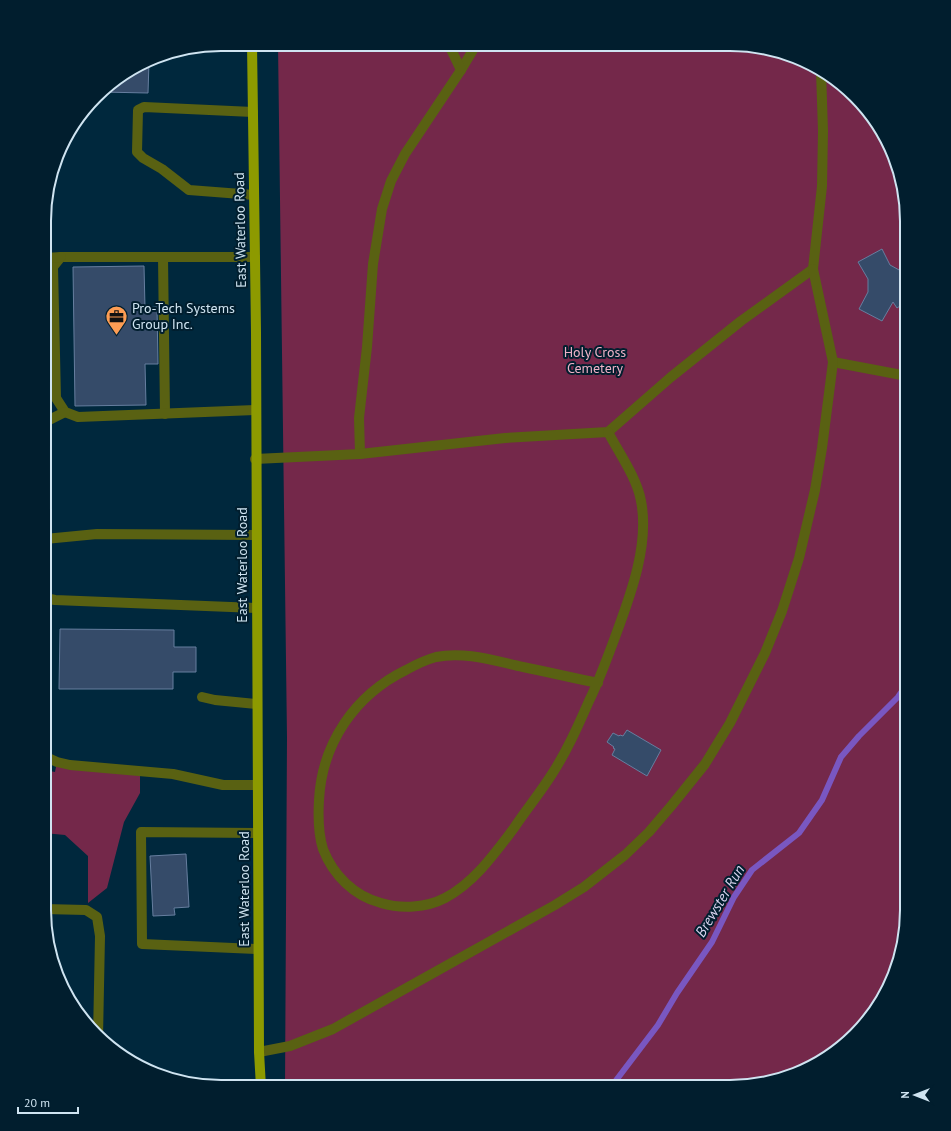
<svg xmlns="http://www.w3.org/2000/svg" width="951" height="1131" viewBox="0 0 951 1131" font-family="'PT Sans',sans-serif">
<rect width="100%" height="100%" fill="#00283d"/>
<g fill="#74284a">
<path d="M278 44 754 46 829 74 883 132 901 175 907 221V922L883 999 855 1035 819 1063 742 1087H285L287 738Z"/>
<path d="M57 762 140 775V793L124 822 107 888 88 903V856L65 835 44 833V770L55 772Z"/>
</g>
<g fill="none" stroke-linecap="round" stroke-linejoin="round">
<path stroke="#7957c1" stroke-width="6" d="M611 1087 658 1025 677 993 712 942 734 897 752 870 799 833 822 800 841 757 859 736 898 697 907 684"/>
</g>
<g fill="#354b69" stroke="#667e9f">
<path d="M149 62 148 93 101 92 104 88Z"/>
<path d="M882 249 890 265 901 271H907V298H902L900 299 903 304 897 308 893 302 882 321 859 309 868 292V279L858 262Z"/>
<path d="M144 266 145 308 157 307 158 364H145L146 405 75 406 73 267Z"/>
<path d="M60 629 174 630V647H196V672H173V689H59Z"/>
<path d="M627 730 661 750 647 776 612 755 615 749 613 748 614 747 607 742 613 733 619 736 620 735 623 736Z"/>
<path d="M186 854 189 907 174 908 175 915 153 916 150 856Z"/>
</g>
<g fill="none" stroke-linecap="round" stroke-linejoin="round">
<g stroke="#596112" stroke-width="10">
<path d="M461 70 476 45"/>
<path d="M253 112 144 107 138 110 137 152 143 158 162 169 189 190 254 195"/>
<path d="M163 257 165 414"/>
<path d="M255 257H61L53 267 56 398 65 412 78 417 255 410"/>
<path d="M45 258 61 257"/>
<path d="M833 362 907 376"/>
<path d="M45 422 65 412"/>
<path d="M360 454 359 418 367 347 373 264 382 209 391 181 405 154 461 70 449 45"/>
<path d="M255 459 360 454 505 438 608 432 671 377 741 321 813 269 822 186 823 131 821 71"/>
<path d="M45 539 97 534 256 535"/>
<path d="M45 598 55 600 256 608"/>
<path d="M598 683C573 678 548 672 523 667 495 661 465 651 436 657 425 660 415 665 406 670 355 695 322 743 319 800 318 817 318 833 323 849 333 875 354 896 381 903 401 909 426 908 445 898 474 883 495 853 514 828 526 810 540 793 552 774 567 751 578 726 589 701 599 681 606 661 614 640 629 599 650 546 641 501 637 478 619 453 608 432"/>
<path d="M202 697 215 700 257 704"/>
<path d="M44 727 47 598"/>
<path d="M44 756 57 762 70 765 173 774 223 785H257"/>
<path d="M257 833 141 832 142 944 258 949"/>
<path d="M44 909 86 910 97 917 100 936 98 1037"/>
<path d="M259 1052 290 1046 333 1029 555 905 584 887 625 855 649 832 672 805 705 764 730 723 765 653 782 611 799 558 815 490 822 448 833 362 813 269"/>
<path d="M201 1084 252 1087"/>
</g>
<path stroke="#8d9a00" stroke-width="10" d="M252 44 256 332 259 1052 261 1087"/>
</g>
<defs>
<symbol id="office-pin" viewBox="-11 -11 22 30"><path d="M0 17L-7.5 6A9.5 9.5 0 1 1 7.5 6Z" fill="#fd9d54" stroke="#011e2e"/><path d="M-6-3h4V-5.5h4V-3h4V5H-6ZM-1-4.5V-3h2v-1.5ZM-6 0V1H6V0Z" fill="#111"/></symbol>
</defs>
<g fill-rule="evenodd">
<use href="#office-pin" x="104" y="304" width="25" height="34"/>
</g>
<g text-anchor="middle" stroke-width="4" stroke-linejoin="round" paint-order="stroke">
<g font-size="14" fill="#cfe4f1" stroke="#011e2e">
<text transform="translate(240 230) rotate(-91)" y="5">East Waterloo Road</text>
<text transform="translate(242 565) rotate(-90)" y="5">East Waterloo Road</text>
<text transform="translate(244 889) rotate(-90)" y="5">East Waterloo Road</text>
</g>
<g font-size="14" fill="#cfe4f1" stroke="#011e2e" text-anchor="start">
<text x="132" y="313">Pro-Tech Systems<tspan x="132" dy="16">Group Inc.</tspan></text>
</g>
<g font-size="14" fill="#eeb1c6" stroke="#011e2e">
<text x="595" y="357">Holy Cross<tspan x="595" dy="16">Cemetery</tspan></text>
</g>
<g font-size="15" font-style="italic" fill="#dad4ef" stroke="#011e2e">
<text transform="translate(720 901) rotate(-59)" y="5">Brewster Run</text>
</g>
</g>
<path d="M0 0H951V1131H0ZM221 51H730A170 170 0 0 1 900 221V910A170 170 0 0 1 730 1080H221A170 170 0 0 1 51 910V221A170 170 0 0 1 221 51Z" fill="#011e2e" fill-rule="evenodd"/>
<path fill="none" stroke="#cfe4f1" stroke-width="2" d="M221 51H730A170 170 0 0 1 900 221V910A170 170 0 0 1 730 1080H221A170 170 0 0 1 51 910V221A170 170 0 0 1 221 51Z"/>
<g transform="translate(915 1095) rotate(270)" stroke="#011e2e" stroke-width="3" paint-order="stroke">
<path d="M0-3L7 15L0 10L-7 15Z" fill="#cfe4f1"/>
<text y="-6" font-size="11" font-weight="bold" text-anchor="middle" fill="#cfe4f1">N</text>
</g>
<path d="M18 1107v6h60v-6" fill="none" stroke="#cfe4f1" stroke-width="2"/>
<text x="24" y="1107" font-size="12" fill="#cfe4f1" stroke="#011e2e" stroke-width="3" paint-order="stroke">20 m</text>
</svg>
